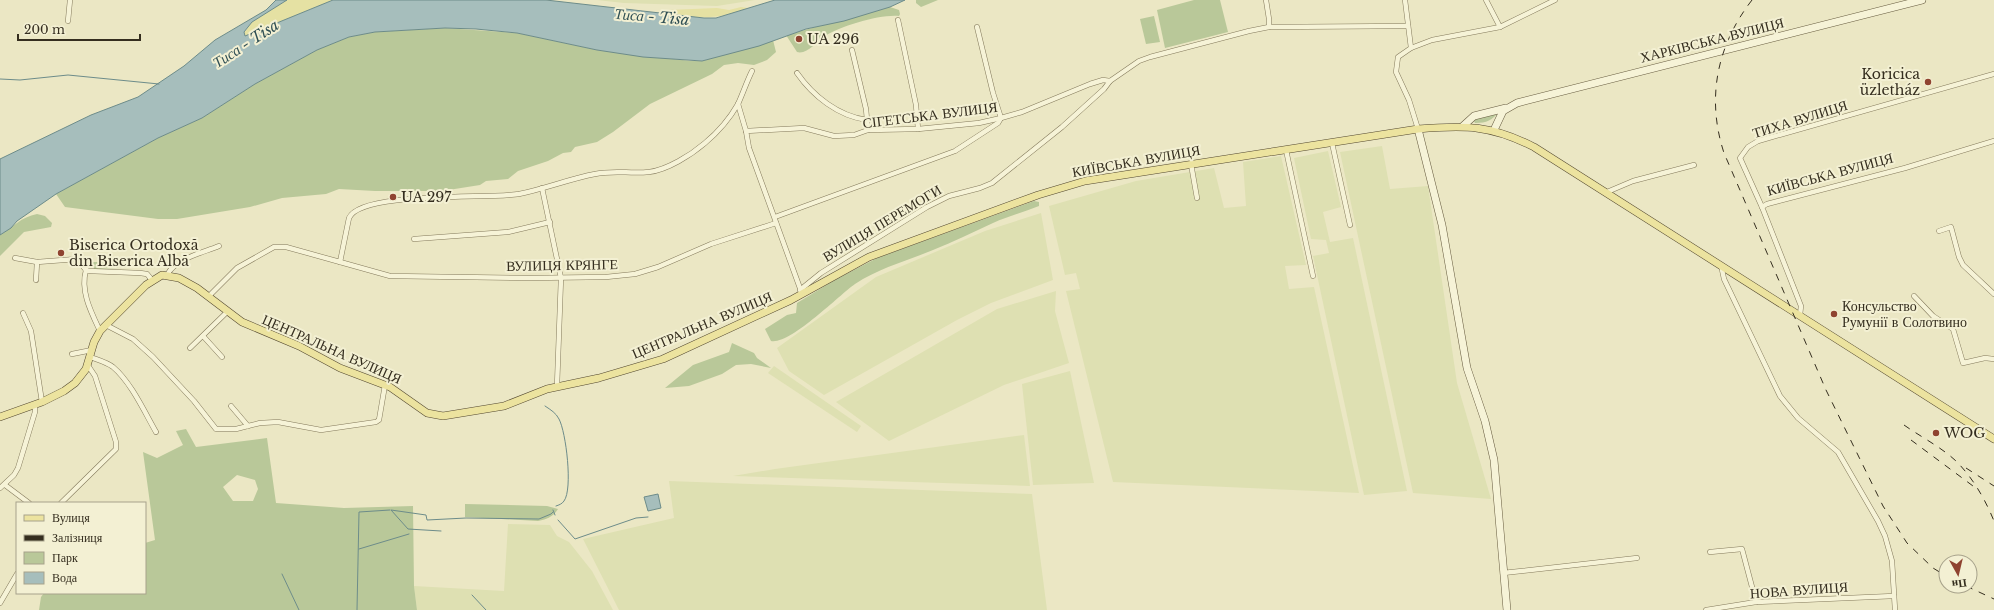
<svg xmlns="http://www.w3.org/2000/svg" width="1994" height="610" viewBox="0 0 1994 610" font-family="'Libre Baskerville',serif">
<rect width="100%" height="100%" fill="#ebe7c4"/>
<g fill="#dee0b2">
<path d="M597 0H755L717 6 624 3Z"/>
<path d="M1382 146 1390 189 1428 186 1457 383 1491 499 1413 493 1340 152Z"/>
<path d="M1328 151 1341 207 1323 212 1330 242 1353 238 1407 491 1364 495 1313 256 1329 253 1326 240 1311 239 1294 158Z"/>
<path d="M1281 156 1306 265 1285 266 1289 289 1314 287 1359 493 1113 482 1066 291 1080 289 1076 273 1065 275 1049 206 1136 181 1214 168 1224 208 1246 206 1243 162Z"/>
<path d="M1041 213 1053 280 991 303 957 320 824 395 789 371 777 348 876 277 985 231Z"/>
<path d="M1056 291 1055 311 1069 363 1004 385 889 441 836 402 997 309Z"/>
<path d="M774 366 861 426 857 432 768 373Z"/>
<path d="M1070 371 1094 483 1033 485 1022 384Z"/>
<path d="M1024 435 1030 486 733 476 775 469Z"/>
<path d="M669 481 1032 494 1047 610H619L583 539 674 518Z"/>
<path d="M508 524 550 525 557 536 569 542 592 571 613 610H417L414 586 504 591Z"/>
</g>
<g fill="#b9c899" fill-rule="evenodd">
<path d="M916 0H938L921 7 916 3Z"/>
<path d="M1194 0H1220L1228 32 1165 48 1157 10Z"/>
<path d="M890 7 899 10 900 14 899 16C881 14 840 26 825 36 817 41 807 55 797 52L786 35Z"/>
<path d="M1154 16 1160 42 1146 44 1140 19Z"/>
<path d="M445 28 517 33 597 50 691 61H702L773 40 776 52 767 60 754 65 738 63 724 65 712 74 650 104 613 132 597 142 575 147 571 152 563 153 548 161 518 171 508 179 486 181 480 185 442 191H375L339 189 326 194 282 198 250 207 177 219H158L65 207 56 194 158 138 202 118 255 84 317 50 349 37 375 32Z"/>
<path d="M1499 112C1492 120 1487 123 1475 123L1474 121 1476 117Z"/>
<path d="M1034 201 1039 202V206C1024 212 1008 216 993 223 973 232 953 242 933 250 907 261 879 268 855 284 838 296 790 345 771 341L765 329 787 315 796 313 797 303 833 281 877 258Z"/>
<path d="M37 214 45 216 52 223 51 227 24 232 0 256V235C13 227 21 217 37 214Z"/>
<path d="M118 259V268L94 269 92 262H109V260Z"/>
<path d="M732 343 754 353 757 358 771 368 751 364 736 365 722 374 689 386 665 388 693 365 729 352Z"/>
<path d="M186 429 196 447 267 438 276 503 344 508 413 506 414 586 417 610H39L41 597 44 593H145V543L155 540 143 452 157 458 183 445 176 431ZM237 475 255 480 258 489 253 501H233L223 487Z"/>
<path d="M465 504 547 506 558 509C553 517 547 519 538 521L465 517Z"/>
</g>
<g fill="#e5e1a3">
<path d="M287 0H333L245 36 244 33 252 22Z"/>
<path d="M741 7 748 8C721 20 697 18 668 15L666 12 668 10 717 8 729 10Z"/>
</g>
<g fill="#a6bebc" stroke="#6d8c8a">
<path d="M276 0H287L252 22 244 32 245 36 333 0H546L704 18H716L775 0H905L890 7 844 21 806 29 759 46 702 61 643 57 597 50 517 33 476 29 445 28 375 32 349 37 317 50 255 84 202 118 158 138 56 194 17 221 11 228 0 235V159L91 115 138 97 184 66 215 40 266 10Z"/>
<path d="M658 494 661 508 648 511 644 497Z"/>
</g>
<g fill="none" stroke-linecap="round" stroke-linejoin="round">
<g stroke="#6d8c8a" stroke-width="1">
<path d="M0 79 20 80 68 75 159 84"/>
<path d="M545 406C551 410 556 413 559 419 566 432 573 489 564 501 562 504 559 505 556 506"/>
<path d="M553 510 555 515"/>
<path d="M558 520 575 539 636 518 648 517"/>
<path d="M441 531 408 529 391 510 426 515 427 520 466 518 539 519 551 514 553 512"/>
<path d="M359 549 409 534"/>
<path d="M282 574 299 610"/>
<path d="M472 595 486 610"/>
<path d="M357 610 359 512 390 510"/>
</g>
<defs>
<g id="street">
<path d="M1266 0 1269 19V27"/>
<path d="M1405 0 1411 48 1398 57 1396 72 1409 100 1418 129"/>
<path d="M1486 0 1500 27"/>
<path d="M898 20 916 105 918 129"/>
<path d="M68 21 70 0"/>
<path d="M1411 48 1432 40 1500 27 1555 0"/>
<path d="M852 50 866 109 868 130"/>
<path d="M797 73C813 96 838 116 867 120"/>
<path d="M738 104 746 131 749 148 801 291"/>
<path d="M746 131 804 128 834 136 854 135 868 130 918 129 979 123 1001 118 1022 112 1090 84 1103 80 1110 81"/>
<path d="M1332 143 1350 225"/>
<path d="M1286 150 1313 276"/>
<path d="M1191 164 1197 198"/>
<path d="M542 188 561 278 557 386"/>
<path d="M1607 192 1633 181 1694 165"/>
<path d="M1762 207 1740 158 1748 147 1758 141 1994 74"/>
<path d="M775 217 955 151 998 123 1001 118 993 93 977 27"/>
<path d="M1939 231 1951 227 1959 257 1963 265 1994 294"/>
<path d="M414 239 508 232 550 222"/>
<path d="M15 258 37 262 77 259 86 270 89 271 140 273 147 274 152 280"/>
<path d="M340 262 390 276 531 278 606 277 635 274 658 267 711 244 776 223"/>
<path d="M1721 265 1724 279 1780 396 1798 418 1838 452 1878 521 1885 536 1892 561 1895 610"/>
<path d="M86 270C80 291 91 312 100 331"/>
<path d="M167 275C176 258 202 253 219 246"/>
<path d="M36 280 37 262"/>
<path d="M800 290 821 273 927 207 949 196 980 188 992 183 1062 127 1104 89 1110 81 1139 61 1150 57 1249 31 1269 27 1408 26"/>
<path d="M209 296 237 268 274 247H286L340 262 349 218C361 191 489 199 519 194 544 189 569 179 595 174 613 170 631 174 649 172 667 170 691 155 705 143 717 133 730 118 738 104 743 93 747 81 752 71"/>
<path d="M1914 296 1933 316 1953 329 1963 363 1985 358 1994 359"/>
<path d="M23 313 31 331 42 402"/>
<path d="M1800 315 1801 306 1762 207 1767 204 1905 168 1994 141"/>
<path d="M106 325 133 339 153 357 194 401 216 429H236L260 423 278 422 321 430 376 422 379 420 385 385"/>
<path d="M203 336 222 357"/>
<path d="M190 348 227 312"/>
<path d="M72 354 92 350"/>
<path d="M90 357C98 360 106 362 113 367 131 382 145 413 156 432"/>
<path d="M231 406 248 426"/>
<path d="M5 485 29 503"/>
<path d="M0 488 14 475 18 468 35 412V405"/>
<path d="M61 503 116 449V442L95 376 87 364"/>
<path d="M1710 552 1742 549 1756 602"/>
<path d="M1503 573 1637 558"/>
<path d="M0 603 17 574"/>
<path d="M1706 610 1756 602 1894 596"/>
</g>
<g id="secondary">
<path d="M1463 126 1474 116 1506 108"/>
<path d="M1418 129 1442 225 1467 368 1485 421 1494 460 1507 610"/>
<path d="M1494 130 1503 111 1517 103 1922 0"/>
</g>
<path id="primary" d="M0 417 42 402 64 391 75 383 86 369 94 342 100 331 146 285 162 275 179 278 197 288 242 322 299 346 340 368 390 387 427 413 443 416 504 406 547 389 599 378 663 359 791 300 869 257 1038 195 1085 181 1418 129C1465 125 1491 125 1534 147L1994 439"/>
</defs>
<use href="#street" stroke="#847a5c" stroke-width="5.5"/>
<use href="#secondary" stroke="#665b3f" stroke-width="8"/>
<use href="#primary" stroke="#524730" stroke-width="8"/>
<use href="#street" stroke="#f6f3d7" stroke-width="4.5"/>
<use href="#secondary" stroke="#f6f3d7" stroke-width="7"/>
<use href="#primary" stroke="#ece39f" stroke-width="7"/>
<g stroke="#352e1f" stroke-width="1" stroke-dasharray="7 7" stroke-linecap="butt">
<path d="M1752 0C1717 45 1706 98 1724 153L1826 390 1883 506 1907 543 1933 568 1946 576"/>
<path d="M1904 425C1921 437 1941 447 1956 461 1973 478 1985 499 1994 521"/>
<path d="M1911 440 1973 486"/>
<path d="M1966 468 1994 486"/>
<path d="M1966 586 1994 599"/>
</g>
</g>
<g fill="#8f4330" stroke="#f3f0d3" stroke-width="1.5">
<circle cx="799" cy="39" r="4"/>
<circle cx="1928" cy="82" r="4"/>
<circle cx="393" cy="197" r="4"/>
<circle cx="61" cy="253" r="4"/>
<circle cx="1834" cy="314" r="4"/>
<circle cx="1936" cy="433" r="4"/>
</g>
<g text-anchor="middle" stroke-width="4" stroke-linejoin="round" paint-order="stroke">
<g font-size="14" fill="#352e1f" stroke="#f3f0d3" text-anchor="start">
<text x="807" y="44">UA 296</text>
<text x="1920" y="79" text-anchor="end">Koricica<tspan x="1920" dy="16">üzletház</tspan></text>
<text x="401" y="202">UA 297</text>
<text x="69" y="250">Biserica Ortodoxă<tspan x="69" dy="16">din Biserica Albă</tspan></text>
<text x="1842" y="311">Консульство<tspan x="1842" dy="16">Румунії в Солотвино</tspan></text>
<text x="1944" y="438">WOG</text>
</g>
<g font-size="14" fill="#352e1f" stroke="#f3f0d3">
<text transform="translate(1712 40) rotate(-14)" y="5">ХАРКІВСЬКА ВУЛИЦЯ</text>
<text transform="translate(930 115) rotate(-7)" y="5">СІГЕТСЬКА ВУЛИЦЯ</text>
<text transform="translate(1800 119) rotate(-17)" y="5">ТИХА ВУЛИЦЯ</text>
<text transform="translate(1136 161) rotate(-10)" y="5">КИЇВСЬКА ВУЛИЦЯ</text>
<text transform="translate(1830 174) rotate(-15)" y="5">КИЇВСЬКА ВУЛИЦЯ</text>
<text transform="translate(882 223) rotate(-31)" y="5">ВУЛИЦЯ ПЕРЕМОГИ</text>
<text transform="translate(562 265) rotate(-1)" y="5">ВУЛИЦЯ КРЯНГЕ</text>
<text transform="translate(702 325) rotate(-23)" y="5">ЦЕНТРАЛЬНА ВУЛИЦЯ</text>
<text transform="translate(332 349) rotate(24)" y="5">ЦЕНТРАЛЬНА ВУЛИЦЯ</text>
<text transform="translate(1799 590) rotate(-4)" y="5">НОВА ВУЛИЦЯ</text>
</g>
<g font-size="15" font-style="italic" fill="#2f4f54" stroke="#f3f0d3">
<text transform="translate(652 17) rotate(5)" y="5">Тиса - Tisa</text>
<text transform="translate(246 44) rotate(-33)" y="5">Тиса - Tisa</text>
</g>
</g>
<rect x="16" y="502" width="130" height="92" fill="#f3f0d3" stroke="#a7a28b"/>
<rect x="24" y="515" width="20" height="6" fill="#ece39f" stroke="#a7a28b"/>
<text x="52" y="522" font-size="12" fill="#352e1f">Вулиця</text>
<rect x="24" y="535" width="20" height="6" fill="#352e1f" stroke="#a7a28b"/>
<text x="52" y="542" font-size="12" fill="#352e1f">Залізниця</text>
<rect x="24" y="552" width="20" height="12" fill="#b9c899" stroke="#a7a28b"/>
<text x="52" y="562" font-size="12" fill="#352e1f">Парк</text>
<rect x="24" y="572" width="20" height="12" fill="#a6bebc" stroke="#a7a28b"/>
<text x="52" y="582" font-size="12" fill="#352e1f">Вода</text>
<g transform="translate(1958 574) rotate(172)"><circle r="19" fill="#f3f0d3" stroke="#a7a28b"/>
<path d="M0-3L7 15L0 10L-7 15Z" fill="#8f4330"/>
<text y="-6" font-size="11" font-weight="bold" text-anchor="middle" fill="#352e1f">Пн</text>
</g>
<path d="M18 34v6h122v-6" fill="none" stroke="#352e1f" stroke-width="2"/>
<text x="24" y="34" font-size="12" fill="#352e1f" stroke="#f3f0d3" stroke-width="3" paint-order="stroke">200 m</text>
</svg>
